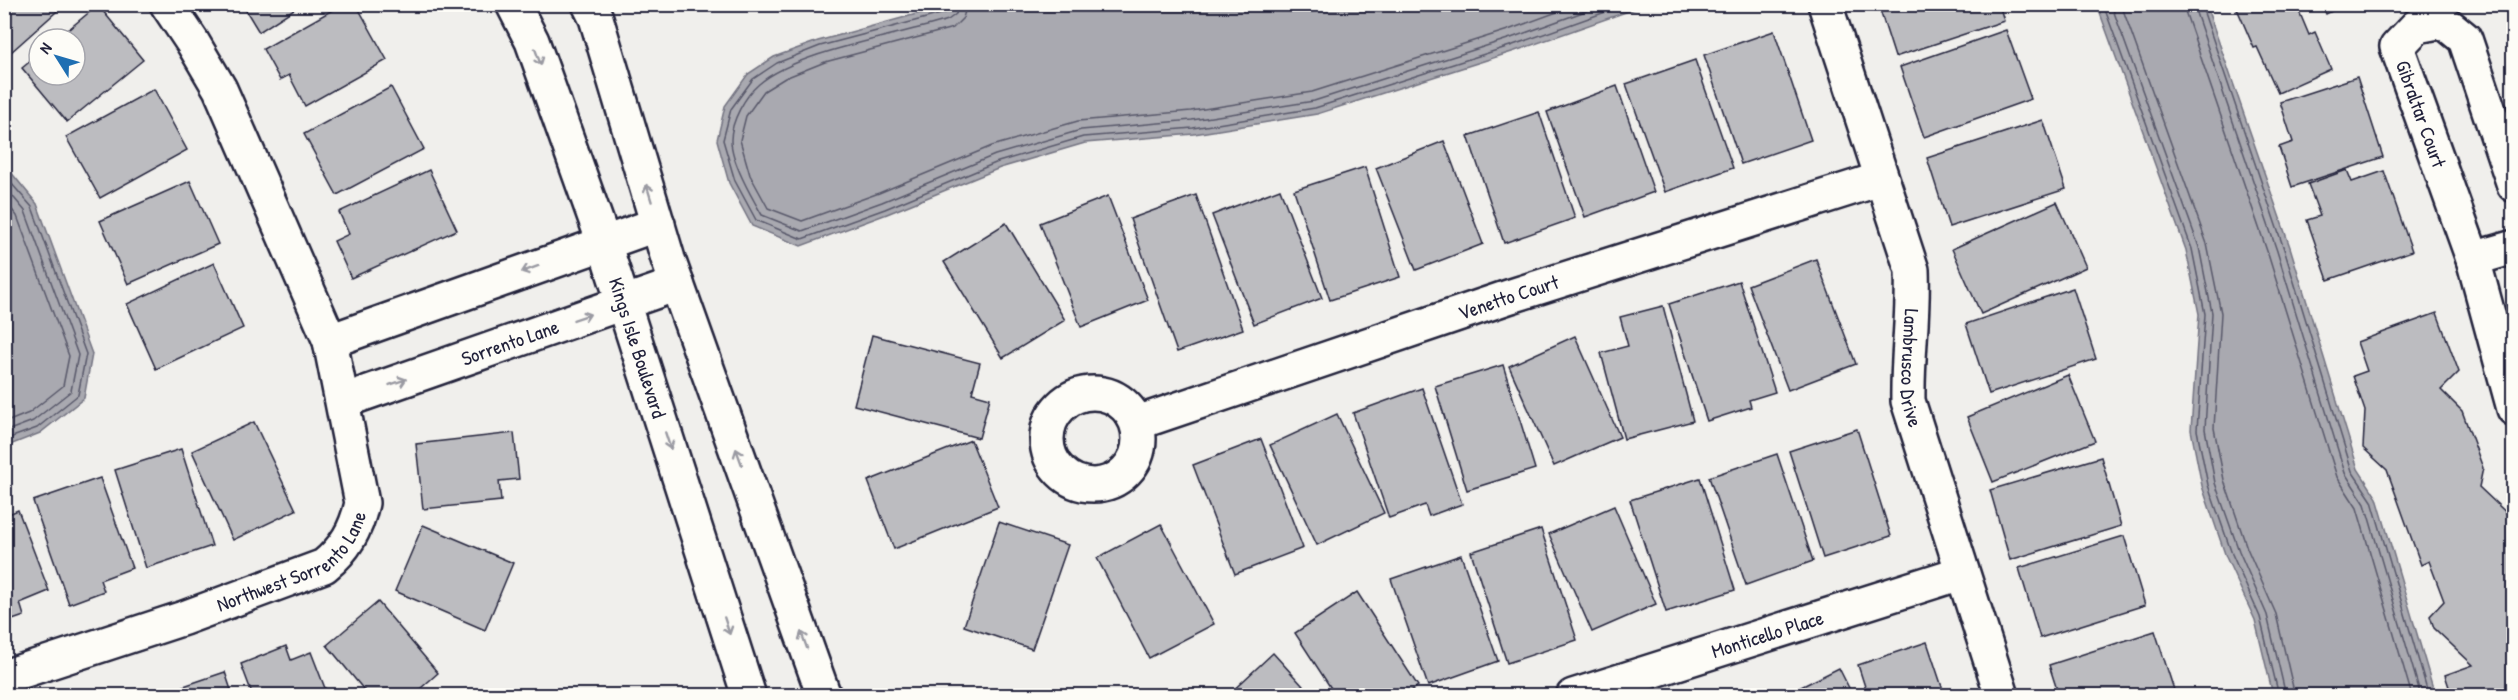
<svg xmlns="http://www.w3.org/2000/svg" width="2518" height="700" viewBox="0 0 2518 700" font-family="'Patrick Hand',sans-serif">
<rect width="100%" height="100%" fill="#f0efec"/>
<filter id="ink" filterUnits="userSpaceOnUse"><feTurbulence type="fractalNoise" baseFrequency=".0167" numOctaves="2"/><feDisplacementMap in="SourceGraphic" scale="12" xChannelSelector="R" yChannelSelector="G"/><feConvolveMatrix kernelMatrix="1 2 1 2 8 2 1 2 1" color-interpolation-filters="sRGB"/></filter>
<g filter="url(#ink)">
<g fill="#a9a9b0" stroke="#737381" stroke-width="1.5">
<path d="M953 4H1645L1646 5 1515 51 1317 114 1194 134 1085 143 1000 168 887 214 801 246 752 226 729 183 717 140 725 106 748 74 774 57 818 41Z"/>
<path d="M2097 5H2206L2290 247 2358 469 2377 498 2435 695H2273L2255 620 2226 557 2202 486 2191 430 2199 314 2186 250Z"/>
<path d="M5 165 37 204 92 354 84 398 40 433 5 447Z"/>
</g>
<g fill="none" stroke-linecap="round" stroke-linejoin="round">
<g stroke="#58586a" stroke-width="1.5">
<path d="M950 4 949 10 945 13 820 46 777 63 753 79 731 109 723 140 735 181 756 220 802 239 885 209 998 162 1083 137 1193 128 1315 108 1513 45 1628 4"/>
<path d="M958 4 956 14 948 20C897 36 797 51 759 84 745 96 731 121 731 140 731 161 751 196 762 215L802 231 882 202 995 155 1081 130 1192 120 1314 101 1511 38 1605 4"/>
<path d="M967 4 963 18 953 28 825 62 785 78 764 91 746 116 740 140 750 175 768 208 802 221 879 193 992 146 1078 121 1191 111 1312 92 1508 30 1579 4"/>
<path d="M2103 4 2192 249 2205 314 2197 430 2208 485 2232 554 2260 617 2279 696"/>
<path d="M2111 4 2199 247 2212 313 2205 429 2215 483 2239 551 2267 615 2286 696"/>
<path d="M2121 4 2207 244 2221 313 2214 428 2224 480 2247 548 2276 614 2295 696"/>
<path d="M2184 4 2186 14 2268 254 2337 477 2357 508 2412 696"/>
<path d="M2193 4 2277 251 2345 473 2365 504 2421 696"/>
<path d="M2201 4 2284 249 2352 471 2372 501 2429 696"/>
<path d="M4 175 32 207 86 354 78 395 37 428 4 440"/>
<path d="M4 186 25 211 78 355 71 391 33 421 4 432"/>
<path d="M4 200 17 216 69 356 63 386 29 413 4 423"/>
</g>
</g>
<g fill="#bcbcc0" stroke="#22223b" stroke-width="1.5">
<path d="M4 4H65L10 53 4 46Z"/>
<path d="M242 4H302L259 32Z"/>
<path d="M343 4H356L387 60 305 106 289 75 280 80 263 49Z"/>
<path d="M1878 4H1999L2004 21 1895 57Z"/>
<path d="M2235 4H2296L2309 35 2315 32 2331 69 2278 93 2257 47 2254 48Z"/>
<path d="M2322 4H2346L2326 14Z"/>
<path d="M98 5 143 60 67 122 22 68 39 54V75H75V39H57Z"/>
<path d="M2006 30 2031 99 1924 137 1900 67Z"/>
<path d="M1774 31 1811 140 1741 164 1704 55Z"/>
<path d="M1695 60 1733 168 1665 192 1626 84Z"/>
<path d="M2357 77 2383 157 2292 187 2279 147 2293 142 2280 102Z"/>
<path d="M1617 86 1654 192 1585 217 1547 112Z"/>
<path d="M391 87 424 149 337 195 304 134Z"/>
<path d="M154 89 187 150 100 198 66 137Z"/>
<path d="M1539 112 1575 218 1504 243 1468 136Z"/>
<path d="M2043 120 2066 189 1949 227 1927 158Z"/>
<path d="M1444 141 1483 244 1416 270 1376 168Z"/>
<path d="M1365 167 1400 277 1330 300 1294 190Z"/>
<path d="M429 170 457 230 351 278 334 241 349 234 339 212Z"/>
<path d="M2347 170 2352 182 2384 171 2412 251 2328 280 2307 220 2320 216 2308 184Z"/>
<path d="M190 181 218 244 128 284 100 221Z"/>
<path d="M1280 189 1322 298 1254 324 1212 215Z"/>
<path d="M1196 195 1243 329 1177 352 1130 219Z"/>
<path d="M1108 196 1148 300 1081 327 1040 223Z"/>
<path d="M2057 202 2086 267 1981 314 1952 249Z"/>
<path d="M1006 223 1065 320 1003 358 944 262Z"/>
<path d="M1816 259 1856 364 1788 390 1748 285Z"/>
<path d="M214 263 243 328 156 369 127 304Z"/>
<path d="M1739 281 1775 392 1749 400 1751 407 1707 421 1669 304Z"/>
<path d="M2073 288 2096 359 1989 394 1966 324Z"/>
<path d="M1663 306 1693 421 1624 439 1601 353 1628 346 1620 317Z"/>
<path d="M2437 313 2459 372 2441 390 2462 411 2483 468 2479 487 2514 520V696H2452L2445 675 2473 665 2434 628 2430 616 2444 601 2429 561 2421 565 2387 470 2363 448 2365 411 2353 376 2367 371 2357 342Z"/>
<path d="M872 335 980 363 972 393 990 398 979 438 854 405Z"/>
<path d="M1575 336 1620 437 1554 466 1509 366Z"/>
<path d="M1503 365 1535 469 1467 490 1435 386Z"/>
<path d="M2068 375 2095 441 1993 482 1967 417Z"/>
<path d="M1422 388 1462 504 1429 516 1425 505 1389 518 1353 413Z"/>
<path d="M1337 414 1384 513 1317 545 1270 445Z"/>
<path d="M254 422 296 510 233 540 192 451Z"/>
<path d="M1857 429 1891 536 1823 558 1789 451Z"/>
<path d="M514 433 519 479 499 481 501 501 423 509 416 444Z"/>
<path d="M1261 439 1303 548 1235 574 1193 465Z"/>
<path d="M971 440 998 507 894 549 868 481Z"/>
<path d="M181 449 212 546 146 568 115 470Z"/>
<path d="M1777 454 1813 561 1746 585 1709 477Z"/>
<path d="M2101 457 2121 526 2010 560 1990 490Z"/>
<path d="M100 478 132 568 100 580 104 591 69 604 33 501Z"/>
<path d="M1700 478 1735 590 1666 612 1630 500Z"/>
<path d="M1614 506 1656 604 1592 632 1549 534Z"/>
<path d="M18 510 49 591 20 603 24 616 4 623V516Z"/>
<path d="M999 522 1068 545 1032 649 964 626Z"/>
<path d="M1161 524 1214 624 1149 658 1097 558Z"/>
<path d="M423 525 513 563 485 630 395 591Z"/>
<path d="M1541 529 1577 640 1507 663 1471 552Z"/>
<path d="M2124 536 2145 605 2040 638 2019 568Z"/>
<path d="M1461 555 1498 661 1428 686 1391 579Z"/>
<path d="M1357 592 1418 686 1404 696H1336L1295 633Z"/>
<path d="M378 602 438 673 412 696H369L327 645Z"/>
<path d="M2155 631 2176 696H2059L2049 665Z"/>
<path d="M1927 642 1945 696H1868L1858 665Z"/>
<path d="M286 646 291 660 311 652 328 696H253L241 664Z"/>
<path d="M1273 653 1312 696H1227Z"/>
<path d="M1839 668 1853 696H1783Z"/>
<path d="M225 672 233 696H167L166 692Z"/>
</g>
<g fill="none" stroke-linecap="round" stroke-linejoin="round">
<defs>
<g id="minor">
<path id="s1" d="M513 4 532 41 604 243 749 696"/>
<path d="M589 4 596 18 668 259 824 696"/>
<path id="s2" d="M1825 4 1912 270C1914 314 1907 357 1908 401L2002 696"/>
<path id="s3" d="M2514 185 2465 39 2443 21 2417 26 2397 47 2473 259 2514 409"/>
<path d="M2473 259 2514 247"/>
<path d="M330 341 658 224"/>
<circle cx="1093" cy="439" r="46"/>
<path id="s4" d="M343 401 677 284"/>
<path id="s5" d="M1137 423 1508 297 1880 179"/>
<path id="s6" d="M4 677 184 618 324 566C345 549 356 530 362 503L330 341 220 89 193 43 167 4"/>
<path id="s7" d="M1573 696 1961 573"/>
</g>
</defs>
<use href="#minor" stroke="#22223b" stroke-width="38"/>
<use href="#minor" stroke="#fdfcf7" stroke-width="33"/>
</g>
<defs><path id="oneway-shaft" d="M-6 0H5M1.5-3L5.5 0L1.5 3" fill="none" stroke-width="1.6" stroke-linecap="round" stroke-linejoin="round" transform="scale(1.5)"/></defs>
<g stroke="#9a9aa2">
<use href="#oneway-shaft" transform="translate(538 57) rotate(70)"/>
<use href="#oneway-shaft" transform="translate(649 193) rotate(-107)"/>
<use href="#oneway-shaft" transform="translate(530 269) rotate(160)"/>
<use href="#oneway-shaft" transform="translate(582 317) rotate(-19)"/>
<use href="#oneway-shaft" transform="translate(398 382) rotate(-19)"/>
<use href="#oneway-shaft" transform="translate(668 441) rotate(72)"/>
<use href="#oneway-shaft" transform="translate(739 457) rotate(-110)"/>
<use href="#oneway-shaft" transform="translate(727 626) rotate(72)"/>
<use href="#oneway-shaft" transform="translate(804 640) rotate(-110)"/>
</g>
</g>
<g text-anchor="middle" stroke-width="5" stroke-linejoin="round" paint-order="stroke">
<g font-size="20" fill="#22223b" stroke="#fdfcf7">
<text dy="7" stroke="none"><textPath href="#s3" startOffset="309">Gibraltar Court</textPath></text>
<text dy="7" stroke="none"><textPath href="#s5" startOffset="392">Venetto Court</textPath></text>
<text dy="7" stroke="none"><textPath href="#s4" startOffset="177">Sorrento Lane</textPath></text>
<text dy="7" stroke="none"><textPath href="#s1" startOffset="366">Kings Isle Boulevard</textPath></text>
<text dy="7" stroke="none"><textPath href="#s2" startOffset="378">Lambrusco Drive</textPath></text>
<text dy="7" stroke="none"><textPath href="#s6" startOffset="315">Northwest Sorrento Lane</textPath></text>
<text dy="7" stroke="none"><textPath href="#s7" startOffset="204">Monticello Place</textPath></text>
</g>
</g>
<rect width="2518" height="700" fill="none" stroke="#fdfcf7" stroke-width="24"/>
<rect x="12" y="12" width="2494" height="676" fill="none" stroke="#22223b" stroke-width="2" filter="url(#ink)"/>
<g transform="translate(57 57) rotate(307)"><circle r="28" fill="#fdfcf7" stroke="#a5a5ac" stroke-width="1.5"/>
<path d="M0-4.5L10 22L0 15L-10 22Z" fill="#1f6fb2"/>
<text y="-9" font-size="16" font-weight="bold" text-anchor="middle" fill="#22223b">N</text>
</g>
</svg>
